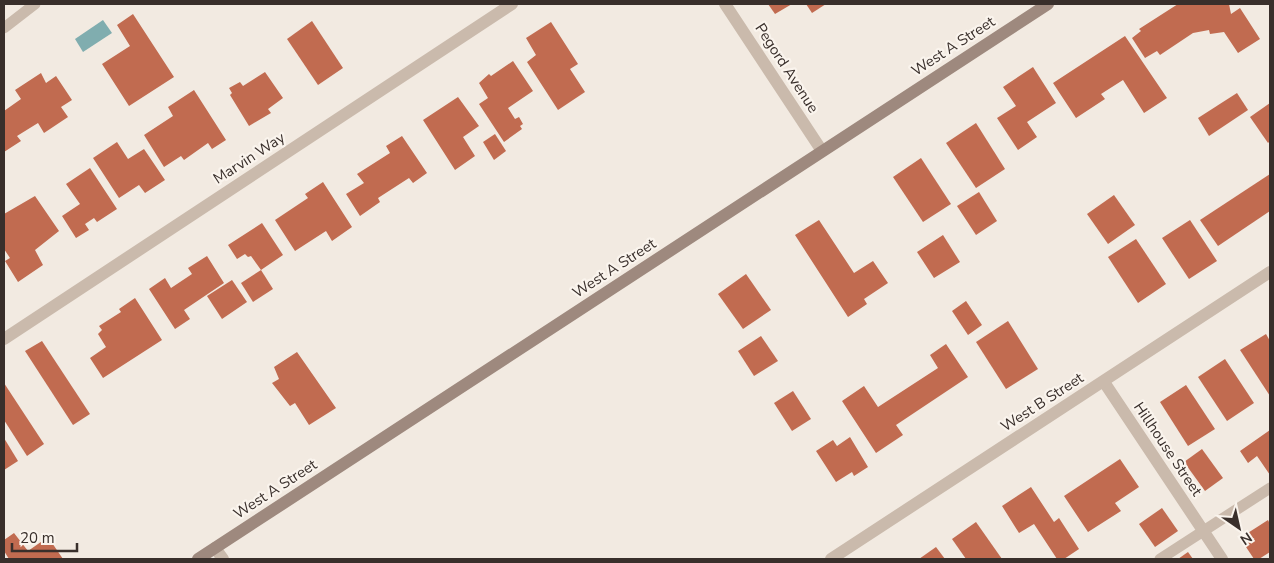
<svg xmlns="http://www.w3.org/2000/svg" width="1274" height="563" viewBox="0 0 1274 563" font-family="'Nunito Sans',sans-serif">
<rect width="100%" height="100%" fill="#f2eae1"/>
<path fill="#80adaf" d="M103 20 112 33 83 52 75 39Z"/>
<g fill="#c16b50">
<path d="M768 4H792L775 14Z"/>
<path d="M806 4H826L812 13Z"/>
<path d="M1178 4H1229L1231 14 1240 8 1260 39 1238 53 1224 32 1210 34 1209 30 1193 33 1160 55 1157 51 1145 58 1132 38 1141 31 1139 29Z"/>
<path d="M133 14 174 77 129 106 102 64 130 46 117 25Z"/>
<path d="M312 21 343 68 318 85 287 39Z"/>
<path d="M551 22 578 64 570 69 585 92 558 110 527 62 536 55 526 38Z"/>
<path d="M1125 36 1167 98 1144 113 1123 80 1101 94 1105 99 1076 118 1053 83Z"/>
<path d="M513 61 533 91 508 108 515 119 519 117 523 124 520 126 522 129 504 142 479 104 488 98 479 83 489 74 491 76Z"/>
<path d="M1033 67 1056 103 1027 122 1037 137 1018 150 997 118 1016 106 1003 87Z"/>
<path d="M265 72 283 98 268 109 271 113 249 126 230 95 232 93 229 88 240 82 243 86Z"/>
<path d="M41 73 46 83 56 76 72 100 61 107 68 117 44 133 38 123 17 136 21 141 4 152V111L21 99 15 90Z"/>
<path d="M194 90 226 140 212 149 208 143 184 160 181 156 164 167 144 135 173 116 168 107Z"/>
<path d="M1237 93 1248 110 1209 136 1198 118Z"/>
<path d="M458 97 479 126 463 137 475 156 455 170 423 120Z"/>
<path d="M1270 103V141L1268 143 1250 117Z"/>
<path d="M976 123 1005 169 976 188 946 143Z"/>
<path d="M495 134 506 151 494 160 483 142Z"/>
<path d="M402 136 427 173 413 183 409 178 378 198 380 202 360 216 346 194 364 183 357 174 390 153 386 146Z"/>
<path d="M117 142 128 159 144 149 165 180 145 193 139 185 119 198 93 158Z"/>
<path d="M921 158 951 204 923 222 893 177Z"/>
<path d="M90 168 117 209 97 222 94 218 85 224 89 230 76 238 62 216 80 204 66 184Z"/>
<path d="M1270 174V211L1218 246 1200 220Z"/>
<path d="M323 182 352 227 332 241 326 231 295 251 275 220 308 198 305 194Z"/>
<path d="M979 192 997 221 976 235 957 206Z"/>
<path d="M1114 195 1135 225 1108 244 1087 214Z"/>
<path d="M35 196 59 231 35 250 43 265 18 282 5 261 10 258 4 249V214Z"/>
<path d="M819 220 854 273 873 261 888 283 864 299 867 304 848 317 795 235Z"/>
<path d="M1190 220 1217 261 1189 279 1162 238Z"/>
<path d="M262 223 283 255 261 270 251 256 248 257 245 254 237 259 228 245Z"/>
<path d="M943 235 960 262 934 278 917 252Z"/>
<path d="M1136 239 1166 284 1138 303 1108 257Z"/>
<path d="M207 256 224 283 184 310 190 319 175 329 149 289 165 278 171 288 192 274 188 268Z"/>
<path d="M261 270 273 289 253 302 241 283Z"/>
<path d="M746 274 771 310 743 329 718 294Z"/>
<path d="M232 280 247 302 222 319 207 296Z"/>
<path d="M135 298 162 340 103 378 90 358 106 347 98 334 102 330 99 326 121 312 119 309Z"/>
<path d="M966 301 982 325 968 335 952 311Z"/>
<path d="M1008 321 1038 369 1006 389 976 342Z"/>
<path d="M1266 334 1270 341V396L1240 350Z"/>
<path d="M761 336 778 361 754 376 738 351Z"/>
<path d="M42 341 90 414 73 425 25 351Z"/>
<path d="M946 344 968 377 896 425 903 435 876 453 842 401 864 386 878 407 938 368 930 355Z"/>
<path d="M297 352 336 408 309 425 295 403 290 406 272 383 279 379 274 367Z"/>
<path d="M1225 359 1254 403 1227 421 1198 377Z"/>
<path d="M4 383 44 444 27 456 4 420Z"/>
<path d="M1186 385 1215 429 1188 446 1160 402Z"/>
<path d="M793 391 811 419 792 431 774 403Z"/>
<path d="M1270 430V475L1257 456 1248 463 1240 451Z"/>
<path d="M850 437 868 467 854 476 852 472 836 482 816 451 833 440 837 446Z"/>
<path d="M4 438 18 461 4 470Z"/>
<path d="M1202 449 1223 478 1205 491 1184 462Z"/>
<path d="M1120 459 1139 487 1115 503 1121 511 1088 532 1064 496Z"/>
<path d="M1031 487 1054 522 1059 518 1079 549 1064 559H1057L1034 524 1019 533 1002 506Z"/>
<path d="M1162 508 1178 531 1155 547 1139 524Z"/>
<path d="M1268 520 1270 524V552L1259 559H1254L1240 538Z"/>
<path d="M976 522 1002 559H966L952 539Z"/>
<path d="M14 533 28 551 48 537 63 559H9L4 551V540Z"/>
<path d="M936 547 945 559H919Z"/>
<path d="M1188 552 1193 559H1178Z"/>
</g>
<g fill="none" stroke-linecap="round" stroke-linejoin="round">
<g stroke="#cabaac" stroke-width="11">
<path d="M4 28 35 4"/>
<path d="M1160 559 1270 488"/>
</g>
<g stroke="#cabaac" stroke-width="12">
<path d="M725 4 822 151"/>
<path d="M4 339 512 4"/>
<path d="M1104 382 1222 559"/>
<path d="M215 548 223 559"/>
<path d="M831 559 1270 272"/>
</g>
<path stroke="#9e897e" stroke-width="12" d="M198 559 1048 4"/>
</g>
<g text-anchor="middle" stroke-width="4.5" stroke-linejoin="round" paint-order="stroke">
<g font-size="15" fill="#392f2b" stroke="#faf4ed">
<text transform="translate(953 46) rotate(-33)" y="5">West A Street</text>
<text transform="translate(787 68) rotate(57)" y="5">Pegord Avenue</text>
<text transform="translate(249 158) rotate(-33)" y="5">Marvin Way</text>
<text transform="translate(614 268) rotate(-33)" y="5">West A Street</text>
<text transform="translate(1042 402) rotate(-33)" y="5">West B Street</text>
<text transform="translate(1168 449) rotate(56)" y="5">Hillhouse Street</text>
<text transform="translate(275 489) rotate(-33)" y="5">West A Street</text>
</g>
</g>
<rect width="1274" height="563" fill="none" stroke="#392f2b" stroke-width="10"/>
<g transform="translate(1239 528) rotate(146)" stroke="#faf4ed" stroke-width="4" paint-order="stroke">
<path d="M0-4L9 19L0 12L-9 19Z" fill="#392f2b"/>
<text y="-8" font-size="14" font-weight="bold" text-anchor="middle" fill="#392f2b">N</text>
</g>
<path d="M12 543v8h65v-8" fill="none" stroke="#392f2b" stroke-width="2.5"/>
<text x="20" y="543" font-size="15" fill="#392f2b" stroke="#faf4ed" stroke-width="4" paint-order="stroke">20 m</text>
</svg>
